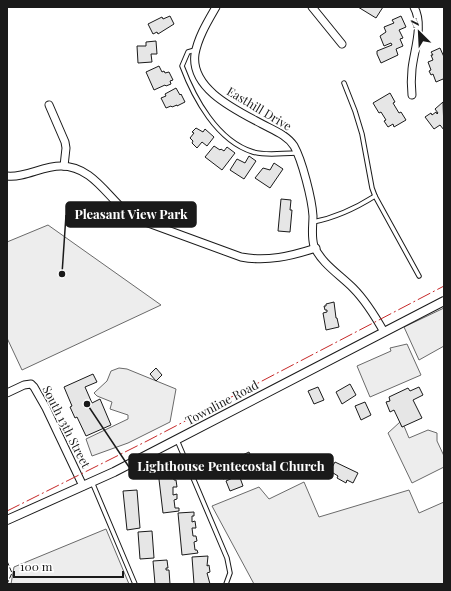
<svg xmlns="http://www.w3.org/2000/svg" width="451" height="591" viewBox="0 0 451 591" font-family="'Playfair Display',serif">
<rect width="100%" height="100%" fill="#fff"/>
<g fill="#ededed" stroke="#6a6a6a">
<path d="M48 225 161 305 22 370 7 338V242Z"/>
<path d="M444 308V346L419 360 404 327Z"/>
<path d="M407 344 421 375 370 397 357 366 391 351 390 348Z"/>
<path d="M119 368 127 369 176 389 170 422 128 443 92 456 86 439 128 419V415L110 409 112 402 97 396 94 393 107 381 111 371Z"/>
<path d="M400 422 402 427 404 426 409 438 428 430 437 433V441L444 456V467L412 483 388 433Z"/>
<path d="M304 482 319 517 409 490 419 513 444 502V584H254L212 506 259 487 269 499Z"/>
<path d="M106 529 129 584H11L14 567Z"/>
</g>
<g fill="#e6e6e6" stroke="#1a1a1a">
<path d="M358 7H383L376 18Z"/>
<path d="M170 16 174 24 158 34 157 32 153 34 148 24 162 17 163 19Z"/>
<path d="M401 16 406 27 399 30 403 38 400 39 403 46 396 49 398 55 381 63 377 54V51L392 45 391 43 384 46 380 36 386 32 384 27 394 23 392 20Z"/>
<path d="M156 41 157 54H151L152 62 138 63 137 46H146V42Z"/>
<path d="M440 48 444 57V81L443 79 436 82 433 74 431 75 429 71 431 70 428 62 433 60 431 55H433L431 52Z"/>
<path d="M159 66 162 72 164 71 165 73 169 72 173 80 170 81 171 84 166 86 165 85 154 90 146 72Z"/>
<path d="M176 88 180 95 181 94 185 102 177 106V105L172 107 171 106 166 108 161 98 166 96 165 94Z"/>
<path d="M390 93 395 102 393 103 399 113 401 112 406 120 394 127 393 124 388 127 384 121 386 120 381 112 379 113 373 103Z"/>
<path d="M443 102 444 130 440 125 434 129 425 117 431 113 432 115 436 112 437 114 438 113 435 109Z"/>
<path d="M196 128 203 132 205 129 214 137 207 146 202 142 197 148 192 143 193 141 190 138 194 133 192 132Z"/>
<path d="M214 146 220 150 221 149 224 151 227 147 235 153 222 170 205 157Z"/>
<path d="M249 156 256 161 244 179 230 170 237 159 245 163Z"/>
<path d="M274 163 283 169 270 188 255 178 263 168 270 170Z"/>
<path d="M281 199 291 200 290 210H292L290 232 278 231Z"/>
<path d="M334 302 336 318H337L339 327 326 330 323 313 327 312V310H325L324 306H326V304Z"/>
<path d="M156 368 162 375 156 381 150 374Z"/>
<path d="M93 374 97 382 85 387 92 403 100 399 111 425 86 436 77 417 75 418 70 407 72 406 64 387Z"/>
<path d="M350 384 356 395 342 404 336 392Z"/>
<path d="M318 387 324 400 314 404 308 391Z"/>
<path d="M419 387 423 395 413 400 422 418 402 427 394 410 390 412 386 402 390 401 389 397 408 388 410 391Z"/>
<path d="M365 402 371 415 361 420 355 406Z"/>
<path d="M249 452 255 465 223 479 217 467Z"/>
<path d="M335 462 358 473 353 483 347 480 346 483 337 478 338 476 330 471Z"/>
<path d="M176 469V475H173L174 480H176L177 487H173V495L177 494V499L174 500 175 508H179V511L163 513 158 471Z"/>
<path d="M239 475 243 486 230 491 226 481Z"/>
<path d="M137 490 140 528 127 530 123 491Z"/>
<path d="M194 512V516H192V522L195 521 196 528H192L193 536H196L197 541 194 542 195 550H197L198 553 182 555 178 513Z"/>
<path d="M152 531 154 558 140 559 138 532Z"/>
<path d="M208 556 207 566 209 565 210 572 207 573 210 584H194L192 557Z"/>
<path d="M167 560 168 568H166V570H169L170 584H155L153 561Z"/>
</g>
<g fill="none" stroke-linecap="round" stroke-linejoin="round">
<defs>
<g id="service">
<path d="M195 50 188 52 182 66C194 98 217 141 253 152 267 156 282 153 296 153"/>
<path d="M344 83 355 111 362 134 372 188 375 196 419 276"/>
<path d="M313 222C334 218 356 208 375 196"/>
<path d="M177 440 227 558 230 573 226 584"/>
<path d="M92 482 135 584"/>
</g>
<g id="minor">
<path d="M216 7C208 21 198 37 195 54 190 89 236 110 262 124 273 130 287 135 294 146 302 160 312 199 313 216 313 226 311 236 314 246 321 263 340 275 353 288 366 301 375 316 384 332"/>
<path d="M312 7 342 44"/>
<path d="M412 95C411 86 411 78 412 69 414 50 424 25 414 7"/>
<path d="M49 105 65 142 66 148 64 166"/>
<path d="M7 176C25 178 42 166 61 166 89 166 104 191 122 208 127 213 134 217 140 220L241 257C267 262 291 256 316 248"/>
<path d="M7 393 24 385 31 384 34 387 46 408 83 486"/>
</g>
<path id="tertiary" d="M7 520 114 472 444 301"/>
</defs>
<use href="#service" stroke="#1a1a1a" stroke-width="5.5"/>
<use href="#minor" stroke="#1a1a1a" stroke-width="9"/>
<use href="#tertiary" stroke="#1a1a1a" stroke-width="10"/>
<use href="#service" stroke="#fff" stroke-width="3.5"/>
<use href="#minor" stroke="#fff" stroke-width="7"/>
<use href="#tertiary" stroke="#fff" stroke-width="8"/>
<path stroke="#1a1a1a" stroke-width="1" stroke-dasharray="5 2" stroke-linecap="butt" d="M7 561 12 573 7 584"/>
<path stroke="#c62828" stroke-width="1" stroke-dasharray="14 3 2 3" stroke-linecap="butt" d="M7 511 147 441 444 286"/>
</g>
<g text-anchor="middle" stroke-width="3" stroke-linejoin="round" paint-order="stroke">
<g font-size="12" fill="#1a1a1a" stroke="#fff">
<text transform="translate(259 109) rotate(31)" y="4">Easthill Drive</text>
<text transform="translate(222 403) rotate(-28)" y="4">Townline Road</text>
<text transform="translate(66 427) rotate(63)" y="4">South 13th Street</text>
</g>
</g>
<path fill="none" stroke="#1a1a1a" stroke-width="1.5" d="M62 274L66 215M87 404L129 467"/>
<g fill="#1a1a1a" stroke="#fff" stroke-width="1.5">
<circle cx="62" cy="274" r="4"/>
<circle cx="87" cy="404" r="4"/>
</g>
<g fill="#1a1a1a" stroke="#1a1a1a" stroke-width="1.5">
<rect x="66" y="202" width="130" height="25" rx="4"/>
<rect x="129" y="454" width="204" height="25" rx="4"/>
</g>
<g font-size="13" text-anchor="middle" font-weight="bold" fill="#fff">
<text x="131" y="219">Pleasant View Park</text>
<text x="231" y="471">Lighthouse Pentecostal Church</text>
</g>
<rect width="451" height="591" fill="none" stroke="#1a1a1a" stroke-width="16"/>
<g transform="translate(419 32) rotate(336)" stroke="#ffffff" stroke-width="3" paint-order="stroke">
<path d="M0-3L7 15L0 10L-7 15Z" fill="#1a1a1a"/>
<text y="-6" font-size="11" font-weight="bold" text-anchor="middle" fill="#1a1a1a">N</text>
</g>
<path d="M14 571v6h109v-6" fill="none" stroke="#1a1a1a" stroke-width="2"/>
<text x="20" y="571" font-size="12" fill="#1a1a1a" stroke="#ffffff" stroke-width="3" paint-order="stroke">100 m</text>
</svg>
